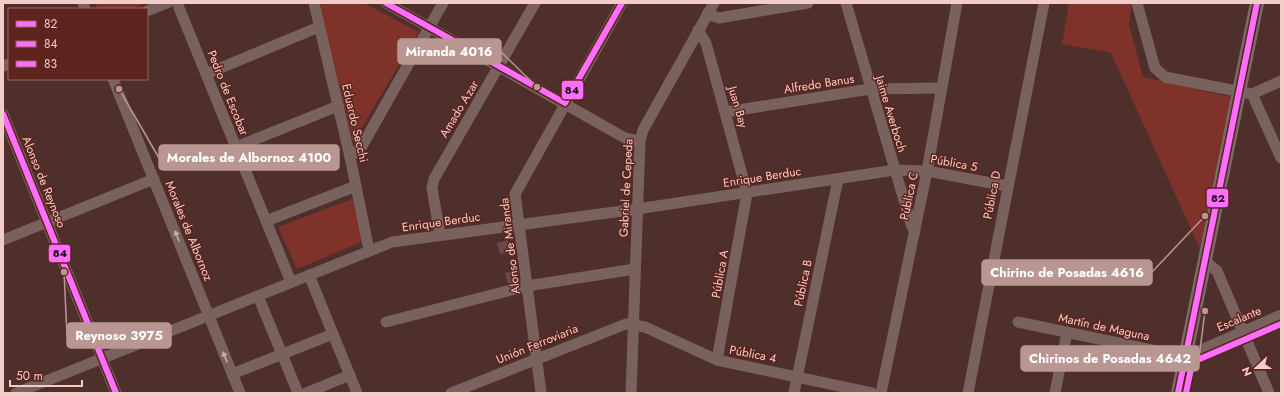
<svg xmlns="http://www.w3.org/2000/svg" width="1284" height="396" viewBox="0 0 1284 396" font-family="Jost,sans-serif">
<rect width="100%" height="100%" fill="#4e2f2c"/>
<g fill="#7e322a">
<path d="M95 3H147L132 9H97Z"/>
<path d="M319 3H364L419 32 353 142Z"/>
<path d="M1069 3H1132L1129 25 1143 77 1231 97 1200 249 1111 53 1062 44Z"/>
<path d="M352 199 364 241 297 269 278 227Z"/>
</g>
<g fill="#6c4745">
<path d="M508 240 511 252 500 254 497 243Z"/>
<path d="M516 270 519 281 508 284 505 273Z"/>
</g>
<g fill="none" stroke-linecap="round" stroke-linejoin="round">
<g stroke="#79625e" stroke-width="11">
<path d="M83 3 85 9"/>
<path d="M177 3 291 282"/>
<path d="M314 3 350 157 369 250"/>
<path d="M386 3 625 138 640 141"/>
<path d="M846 3 911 224 915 232"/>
<path d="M1137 3 1155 68 1165 77 1252 94"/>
<path d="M147 11 167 3"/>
<path d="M707 14 719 18 808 3"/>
<path d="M698 30 706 43 747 193 717 360"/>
<path d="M3 66 9 64"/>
<path d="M206 74 319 27"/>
<path d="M113 79 240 393"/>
<path d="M1252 94 1281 158"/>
<path d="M1252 94 1281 81"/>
<path d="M726 112 870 89 941 88"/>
<path d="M3 114 116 393"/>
<path d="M236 147 338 106"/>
<path d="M350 157 362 146 443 3"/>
<path d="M266 221 356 186"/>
<path d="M440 235 432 188 434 179 535 3"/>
<path d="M3 240 154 179"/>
<path d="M1204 260 1217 271 1269 393"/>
<path d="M309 275 357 393"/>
<path d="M258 296 298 393"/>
<path d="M386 322 527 286 635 269"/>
<path d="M1018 322 1185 357 1281 315"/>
<path d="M232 374 333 334"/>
<path d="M16 393 392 242 637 209 895 170 927 171 1007 186"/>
<path d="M306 393 350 375"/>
<path d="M451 393 626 324 645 327 717 360 872 393"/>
<path d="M541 393 515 194 622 3"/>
<path d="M631 393 640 141 643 130 714 3"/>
<path d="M794 393 838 179"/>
<path d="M881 393 927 171 957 3"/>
<path d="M968 393 1044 3"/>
<path d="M1055 393 1067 332"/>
</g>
<path stroke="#7a6a6d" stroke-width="14" d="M1178 393 1257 3"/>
<defs>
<path id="bus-1" d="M1178 393 1257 3"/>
<g id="bus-2">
<path d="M386 3 565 103 622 3"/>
<path d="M3 114 116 393"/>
</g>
<g id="bus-3">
<path d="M1188 364 1281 324"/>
<path d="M1186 393 1193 359"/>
</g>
</defs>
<use href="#bus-1" stroke="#5d231d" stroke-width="9"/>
<use href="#bus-2" stroke="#5d231d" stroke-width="9"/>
<use href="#bus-3" stroke="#5d231d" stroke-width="9"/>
<use href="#bus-1" stroke="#fe6eff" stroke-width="6"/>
<use href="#bus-2" stroke="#fe6eff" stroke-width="6"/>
<use href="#bus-3" stroke="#fe6eff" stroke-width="6"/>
</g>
<defs><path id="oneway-solid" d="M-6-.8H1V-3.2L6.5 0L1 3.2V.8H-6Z"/></defs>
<g fill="#ceada8">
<use href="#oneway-solid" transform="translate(177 236) rotate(-112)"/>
<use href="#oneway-solid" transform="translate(225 357) rotate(-112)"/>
</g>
<g text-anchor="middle" stroke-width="3" stroke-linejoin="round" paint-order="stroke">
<g font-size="12" fill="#f2cdc7" stroke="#5d231d">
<text transform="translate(819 84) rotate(-9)" y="4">Alfredo Banus</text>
<text transform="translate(228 93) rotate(68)" y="4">Pedro de Escobar</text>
<text transform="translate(738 107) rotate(74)" y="4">Juan Bay</text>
<text transform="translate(459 109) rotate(-59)" y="4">Amado Azar</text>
<text transform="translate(891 114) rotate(73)" y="4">Jaime Averboch</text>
<text transform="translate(355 123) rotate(77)" y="4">Eduardo Secchi</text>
<text transform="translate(954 163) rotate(10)" y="4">Pública 5</text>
<text transform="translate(762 177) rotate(-9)" y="4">Enrique Berduc</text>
<text transform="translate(44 182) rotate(68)" y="4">Alonso de Reynoso</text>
<text transform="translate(626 188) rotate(-87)" y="4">Gabriel de Cepeda</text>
<text transform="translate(992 195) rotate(-79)" y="4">Pública D</text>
<text transform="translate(909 196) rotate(-78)" y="4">Pública C</text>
<text transform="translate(441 222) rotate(-8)" y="4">Enrique Berduc</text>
<text transform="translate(189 231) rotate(68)" y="4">Morales de Albornoz</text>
<text transform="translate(510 246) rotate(-97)" y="4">Alonso de Miranda</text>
<text transform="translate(720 274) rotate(-80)" y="4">Pública A</text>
<text transform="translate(803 283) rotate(-78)" y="4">Pública B</text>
<text transform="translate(1239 319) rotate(-23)" y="4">Escalante</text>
<text transform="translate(1104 327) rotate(12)" y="4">Martín de Maguna</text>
<text transform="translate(537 344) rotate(-22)" y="4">Unión Ferroviaria</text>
<text transform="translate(753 354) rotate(11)" y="4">Pública 4</text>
</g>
</g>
<path fill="none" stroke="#b99691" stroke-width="1.5" d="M537 87L501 52M119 89L159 158M1205 216L1152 272M64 272L67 335M1205 311L1199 358"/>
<g fill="#b99691" stroke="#5d231d" stroke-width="1.5">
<circle cx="537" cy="87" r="4"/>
<circle cx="119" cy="89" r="4"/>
<circle cx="1205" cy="216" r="4"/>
<circle cx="64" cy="272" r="4"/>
<circle cx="1205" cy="311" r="4"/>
</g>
<g fill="#b99691" stroke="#b99691" stroke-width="1.5">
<rect x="398" y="39" width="103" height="25" rx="4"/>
<rect x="159" y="145" width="180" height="25" rx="4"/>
<rect x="982" y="260" width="170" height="25" rx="4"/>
<rect x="67" y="323" width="104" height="25" rx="4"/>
<rect x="1021" y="346" width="178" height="25" rx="4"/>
</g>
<g font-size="13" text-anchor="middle" font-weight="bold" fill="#fff">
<text x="449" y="56">Miranda 4016</text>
<text x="249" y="162">Morales de Albornoz 4100</text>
<text x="1067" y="277">Chirino de Posadas 4616</text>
<text x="119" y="340">Reynoso 3975</text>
<text x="1110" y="363">Chirinos de Posadas 4642</text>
</g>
<g stroke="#5d231d" stroke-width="1.5">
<rect x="561" y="80" width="23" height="20" rx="4" fill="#fe6eff"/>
<rect x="1206" y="188" width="23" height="20" rx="4" fill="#fe6eff"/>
<rect x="48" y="244" width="23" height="19" rx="4" fill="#fe6eff"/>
</g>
<g font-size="11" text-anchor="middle" font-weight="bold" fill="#111">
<text x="572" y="94">84</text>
<text x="1218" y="202">82</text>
<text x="60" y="257">84</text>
</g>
<rect width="1284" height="396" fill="none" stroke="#f2cdc7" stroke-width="8"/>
<rect x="8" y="8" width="140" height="72" fill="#5d231d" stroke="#996761"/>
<rect x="16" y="21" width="20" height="6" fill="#fe6eff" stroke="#996761"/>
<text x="44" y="28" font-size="12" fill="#f2cdc7">82</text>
<rect x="16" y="41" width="20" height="6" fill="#fe6eff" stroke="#996761"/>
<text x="44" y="48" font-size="12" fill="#f2cdc7">84</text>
<rect x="16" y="61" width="20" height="6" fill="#fe6eff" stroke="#996761"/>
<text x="44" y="68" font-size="12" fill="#f2cdc7">83</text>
<g transform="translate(1256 368) rotate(248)" stroke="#5d231d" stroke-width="3" paint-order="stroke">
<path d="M0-3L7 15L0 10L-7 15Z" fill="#f2cdc7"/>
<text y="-6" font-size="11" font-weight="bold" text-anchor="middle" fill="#f2cdc7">N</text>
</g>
<path d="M10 380v6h72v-6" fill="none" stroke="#f2cdc7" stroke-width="2"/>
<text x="16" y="380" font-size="12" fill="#f2cdc7" stroke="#5d231d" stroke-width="3" paint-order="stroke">50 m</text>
</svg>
